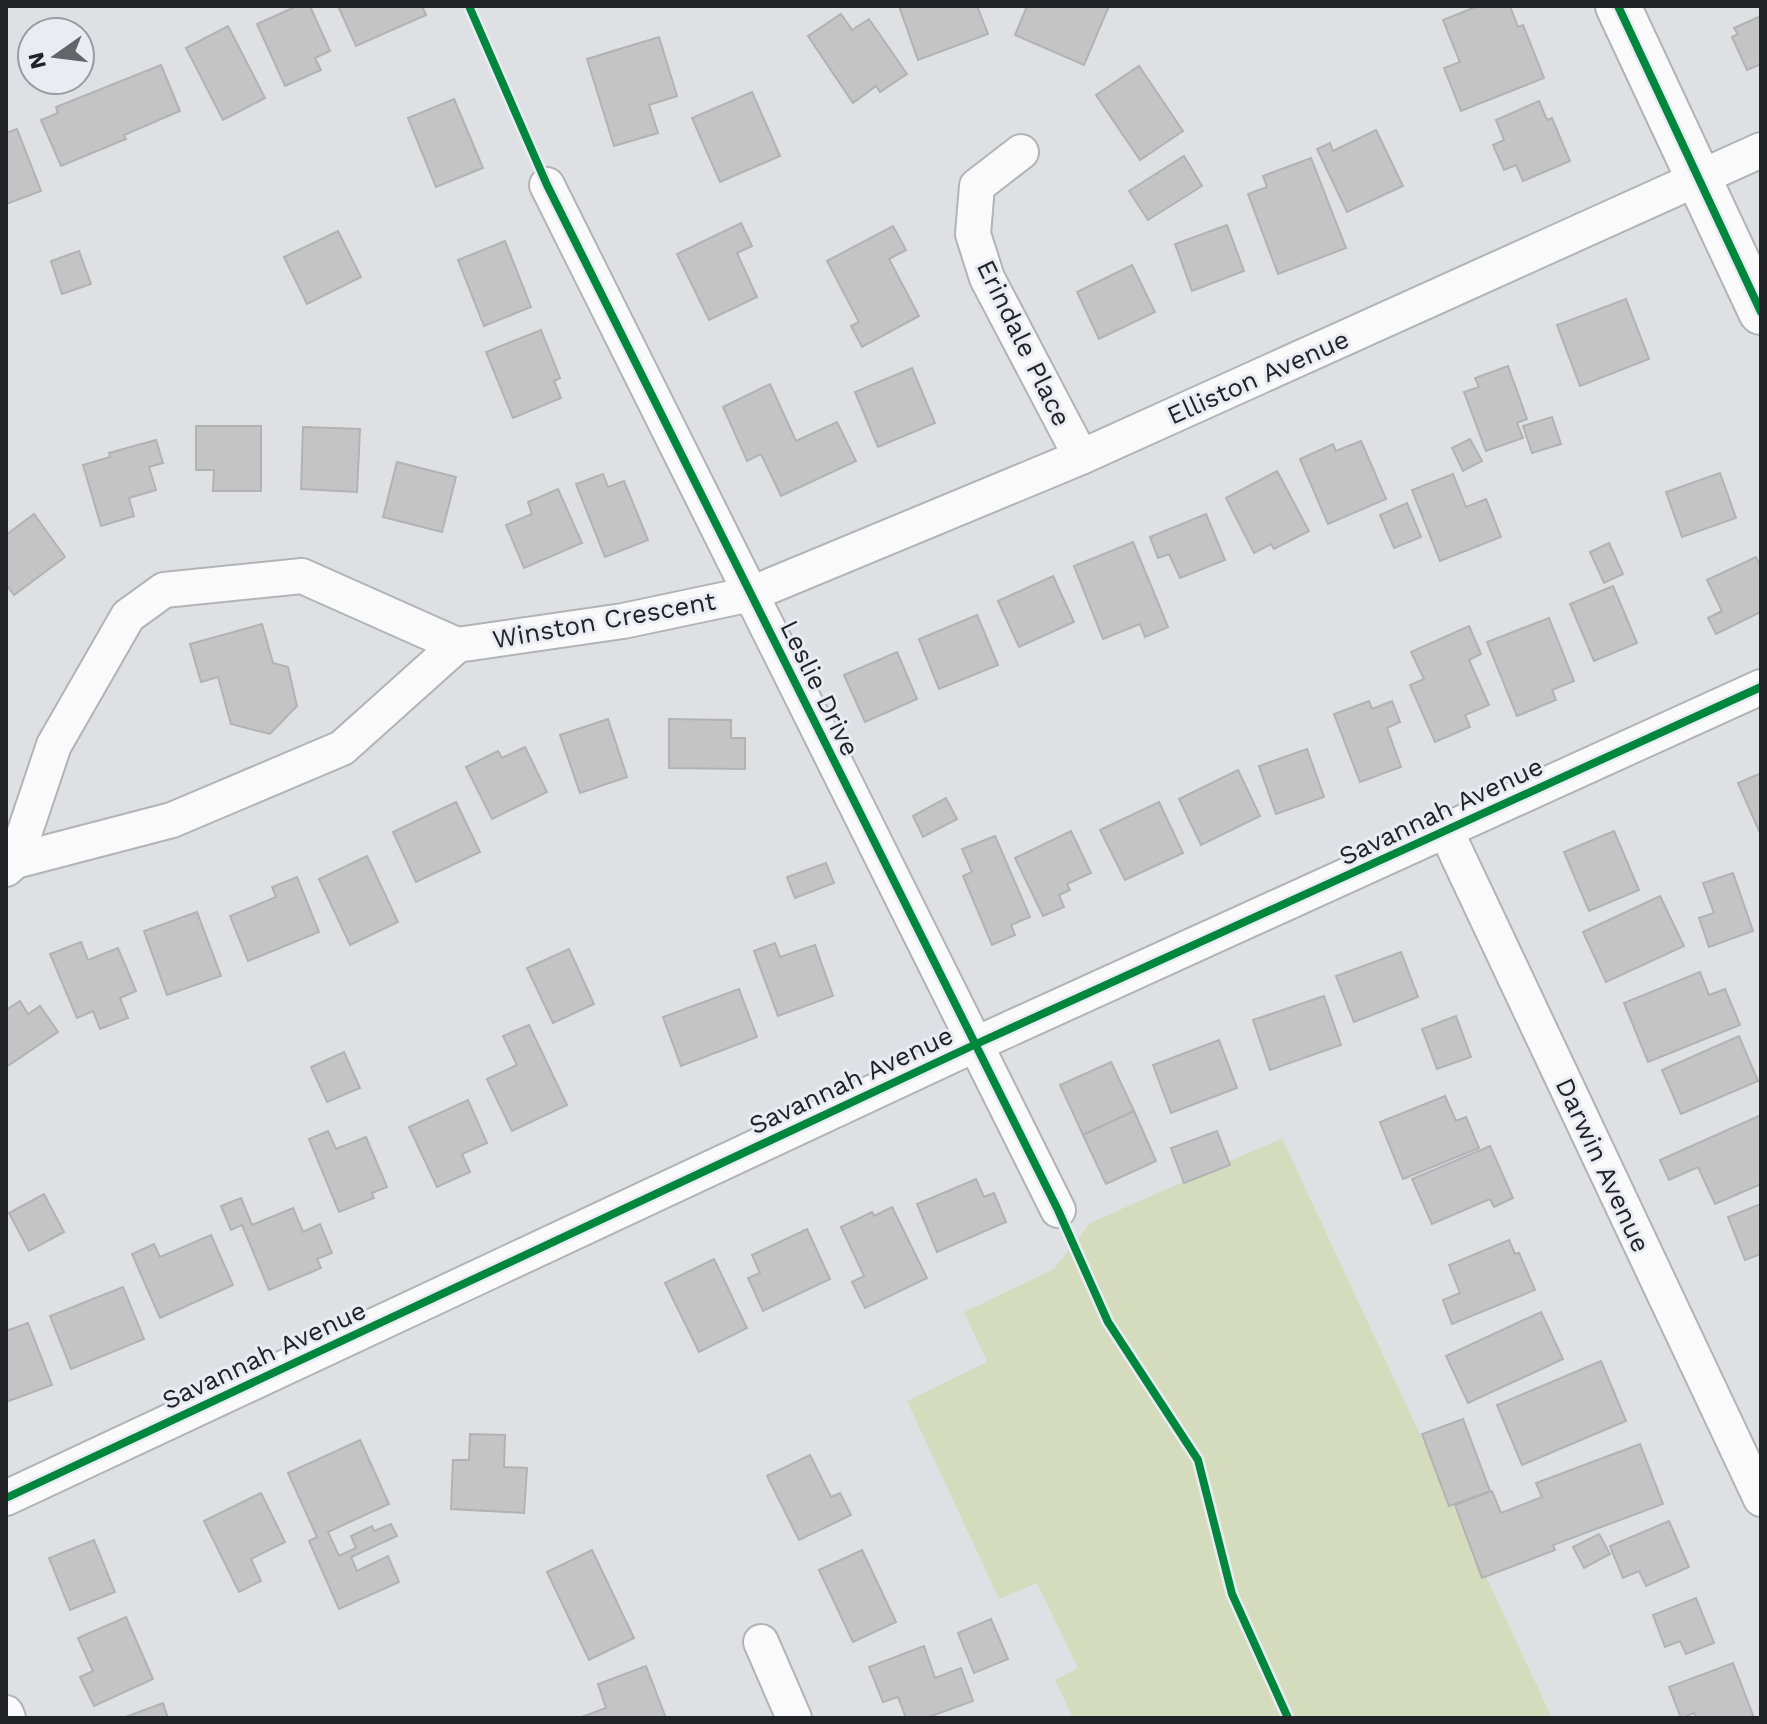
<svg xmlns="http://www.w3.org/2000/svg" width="1767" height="1724" viewBox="0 0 1767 1724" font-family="'Work Sans',sans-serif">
<rect width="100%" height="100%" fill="#dfe0e4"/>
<path fill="#d5dcbe" d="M1282 1138 1552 1718H1073L1055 1680 1078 1668 1037 1583 999 1599 907 1401 987 1362 964 1312 1054 1269 1090 1223Z"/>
<g fill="#c5c4c5" stroke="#b2b2b3" stroke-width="2">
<path d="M297 6H310L330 51 315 58 321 70 285 86 257 24Z"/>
<path d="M338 6H422L426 15 356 46Z"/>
<path d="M899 6H977L988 34 918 60Z"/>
<path d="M1027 6H1109L1084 65 1015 35Z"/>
<path d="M1478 6H1510L1518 27 1523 25 1544 78 1461 111 1444 68 1460 62 1443 20Z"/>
<path d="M841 14 852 30 869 19 907 74 880 92 876 86 853 103 808 36Z"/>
<path d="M1761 16V64L1747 70 1732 37 1738 34 1734 28Z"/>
<path d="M228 26 265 98 223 120 186 48Z"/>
<path d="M659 37 677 96 649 105 658 133 614 146 587 59Z"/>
<path d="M161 65 180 111 124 135 126 139 61 166 41 120 58 113 56 107Z"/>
<path d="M1139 66 1183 131 1140 160 1096 95Z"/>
<path d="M752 92 780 156 720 182 692 118Z"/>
<path d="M454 99 483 168 436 187 408 118Z"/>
<path d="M1539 101 1547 120 1552 118 1570 161 1523 181 1516 165 1504 170 1493 145 1504 140 1496 120Z"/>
<path d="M17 129 41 191 6 204V133Z"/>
<path d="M1376 130 1403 186 1347 212 1317 149 1330 143 1333 151Z"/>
<path d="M1184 156 1202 186 1148 220 1129 191Z"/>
<path d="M1311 158 1346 248 1278 274 1248 194 1267 187 1263 176Z"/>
<path d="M741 223 752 246 737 253 757 297 709 320 677 254Z"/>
<path d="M1227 225 1244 271 1192 291 1175 244Z"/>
<path d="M893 226 906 250 889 259 919 316 862 347 851 326 859 322 827 261Z"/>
<path d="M338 231 361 277 307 304 284 257Z"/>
<path d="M505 241 531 307 484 326 458 260Z"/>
<path d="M79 251 91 284 62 294 51 261Z"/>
<path d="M1132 265 1155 312 1099 339 1077 292Z"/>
<path d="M1626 299 1649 359 1580 386 1557 325Z"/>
<path d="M541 330 560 378 554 381 561 398 513 418 486 352Z"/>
<path d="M1508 366 1527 419 1517 423 1523 438 1486 451 1464 392 1479 387 1475 378Z"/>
<path d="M912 368 935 423 878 447 855 392Z"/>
<path d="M770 384 796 441 837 422 856 461 781 496 761 454 747 461 723 407Z"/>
<path d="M1552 417 1561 444 1532 453 1523 426Z"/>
<path d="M196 426H261V491H213L214 470H196Z"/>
<path d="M303 427 360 429 357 492 301 489Z"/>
<path d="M1470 439 1482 461 1463 471 1452 448Z"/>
<path d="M156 440 163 463 149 467 156 490 129 498 134 516 101 526 83 465 110 457 109 453Z"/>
<path d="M1361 441 1386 499 1328 524 1300 459 1333 444 1336 451Z"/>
<path d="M397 462 456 477 442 532 383 517Z"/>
<path d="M1277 471 1309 531 1274 549 1271 544 1254 553 1226 498Z"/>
<path d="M1720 473 1736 518 1682 537 1666 492Z"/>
<path d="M603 474 608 487 624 481 648 540 605 557 576 484Z"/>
<path d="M1453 474 1466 507 1486 499 1501 537 1440 561 1412 490Z"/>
<path d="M558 489 582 543 524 568 506 525 532 514 528 502Z"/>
<path d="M1407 503 1421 537 1394 548 1380 515Z"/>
<path d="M34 514 65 557 14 595 6 584V535Z"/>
<path d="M1206 514 1225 560 1180 578 1169 554 1158 558 1150 537Z"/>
<path d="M1133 542 1168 627 1145 637 1140 624 1103 639 1074 566Z"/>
<path d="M1609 543 1623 574 1604 583 1590 552Z"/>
<path d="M1756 557 1761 568V612L1716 634 1708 618 1722 611 1707 580Z"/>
<path d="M1053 576 1074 622 1019 647 998 601Z"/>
<path d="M1613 586 1637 643 1594 661 1570 604Z"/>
<path d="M977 615 998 665 939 689 919 639Z"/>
<path d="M1549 618 1574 681 1552 690 1556 700 1517 716 1487 642Z"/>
<path d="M262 624 273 663 288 667 297 706 270 734 231 724 218 677 201 682 190 644Z"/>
<path d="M1469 626 1481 654 1469 660 1489 705 1465 715 1470 727 1435 742 1410 685 1424 679 1411 652Z"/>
<path d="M897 652 917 699 865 722 844 675Z"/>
<path d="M1369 701 1372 709 1392 701 1400 722 1387 728 1401 767 1360 782 1334 714Z"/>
<path d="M608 719 627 777 580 793 560 735Z"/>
<path d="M669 719 731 720V738H745V769L669 768Z"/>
<path d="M525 747 547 792 492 819 466 767 498 751 502 758Z"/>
<path d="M1307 749 1324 797 1276 814 1259 766Z"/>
<path d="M1238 770 1260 816 1201 845 1179 799Z"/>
<path d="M1761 773V832L1760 833 1738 783Z"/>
<path d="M946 798 957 819 923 837 913 816Z"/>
<path d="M456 802 480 852 416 882 393 832Z"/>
<path d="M1159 802 1183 853 1125 880 1100 830Z"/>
<path d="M1071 831 1091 873 1067 884 1070 890 1059 895 1064 907 1043 916 1015 858Z"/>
<path d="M1614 831 1639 890 1589 911 1564 852Z"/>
<path d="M995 836 1030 917 1011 925 1015 935 992 945 963 876 972 872 962 849Z"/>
<path d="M367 856 398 922 350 945 319 879Z"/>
<path d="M826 863 834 883 795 898 787 877Z"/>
<path d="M1733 873 1753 931 1709 947 1699 918 1714 913 1703 883Z"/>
<path d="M297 877 319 932 248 961 230 916 276 897 272 887Z"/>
<path d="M1660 896 1684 946 1606 982 1583 932Z"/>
<path d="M197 912 221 976 167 995 144 931Z"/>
<path d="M81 942 88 960 118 948 136 991 120 998 128 1018 100 1029 93 1011 77 1018 50 954Z"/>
<path d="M775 943 780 957 815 945 833 996 778 1016 754 951Z"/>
<path d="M569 949 594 1004 553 1023 527 968Z"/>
<path d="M1401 952 1418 997 1354 1022 1336 976Z"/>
<path d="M1700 972 1709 995 1725 989 1740 1025 1648 1062 1624 1003Z"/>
<path d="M739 989 757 1037 681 1066 663 1017Z"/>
<path d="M1324 996 1341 1045 1270 1070 1253 1020Z"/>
<path d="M20 1001 28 1014 40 1006 58 1032 6 1067V1010Z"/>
<path d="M1456 1016 1471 1057 1437 1069 1422 1029Z"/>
<path d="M529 1025 567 1105 512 1131 487 1079 517 1065 503 1036Z"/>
<path d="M1739 1036 1758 1081 1681 1114 1662 1070Z"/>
<path d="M1219 1040 1237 1088 1171 1113 1153 1065Z"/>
<path d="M344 1052 360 1088 327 1102 311 1067Z"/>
<path d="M1111 1062 1134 1111 1083 1135 1060 1085Z"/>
<path d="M1445 1096 1456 1121 1466 1117 1479 1148 1403 1179 1380 1122Z"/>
<path d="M468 1100 487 1143 462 1154 470 1172 437 1187 409 1127Z"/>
<path d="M1134 1111 1156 1161 1106 1184 1083 1135Z"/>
<path d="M1761 1115V1184L1715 1204 1698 1167 1669 1180 1660 1160Z"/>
<path d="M328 1131 336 1149 366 1137 387 1187 372 1193 374 1198 339 1212 309 1139Z"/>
<path d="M1217 1131 1230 1165 1184 1183 1171 1148Z"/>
<path d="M1490 1146 1513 1198 1494 1207 1490 1199 1432 1224 1412 1179Z"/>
<path d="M976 1179 984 1197 994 1193 1006 1222 937 1252 917 1204Z"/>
<path d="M44 1194 64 1232 29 1251 9 1213Z"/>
<path d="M241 1198 252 1225 293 1208 303 1232 320 1224 332 1253 317 1259 321 1268 269 1290 242 1225 231 1230 221 1206Z"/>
<path d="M1761 1204V1254L1745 1260 1728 1217Z"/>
<path d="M892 1207 927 1278 865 1308 852 1282 864 1276 841 1227 872 1212 874 1216Z"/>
<path d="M807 1229 830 1279 763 1311 748 1278 760 1273 752 1255Z"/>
<path d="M211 1235 233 1285 160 1318 132 1254 154 1244 160 1257Z"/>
<path d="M1509 1240 1515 1254 1519 1253 1535 1290 1452 1324 1443 1300 1460 1293 1449 1265Z"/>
<path d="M714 1259 747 1328 699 1352 665 1283Z"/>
<path d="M123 1287 144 1339 71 1369 50 1316Z"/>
<path d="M1541 1312 1563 1359 1468 1403 1446 1356Z"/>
<path d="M28 1323 52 1385 6 1402V1331Z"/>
<path d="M1601 1361 1626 1421 1522 1465 1497 1405Z"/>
<path d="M1463 1419 1490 1491 1449 1506 1422 1434Z"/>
<path d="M470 1434 505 1435 504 1467 527 1468 524 1513 451 1509 453 1460H469Z"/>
<path d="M360 1440 389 1504 328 1532 339 1556 356 1548 351 1536 372 1526 374 1531 391 1524 397 1536 351 1557 357 1571 388 1556 399 1582 339 1609 309 1541 317 1537 288 1473Z"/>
<path d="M1640 1444 1663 1504 1553 1545 1555 1550 1482 1578 1455 1505 1492 1491 1501 1513 1542 1497 1536 1483Z"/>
<path d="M810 1455 831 1497 840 1493 851 1515 799 1540 767 1476Z"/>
<path d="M261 1493 285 1542 251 1559 261 1581 239 1592 204 1521Z"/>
<path d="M1669 1521 1689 1567 1646 1586 1639 1571 1623 1578 1610 1546Z"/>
<path d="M1599 1534 1610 1554 1584 1568 1573 1547Z"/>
<path d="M94 1540 115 1592 70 1610 49 1558Z"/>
<path d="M592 1550 634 1638 589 1660 547 1572Z"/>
<path d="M862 1550 896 1622 853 1642 819 1570Z"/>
<path d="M1696 1598 1714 1643 1686 1654 1680 1641 1665 1647 1653 1615Z"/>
<path d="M126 1617 153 1679 94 1706 80 1677 93 1671 78 1638Z"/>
<path d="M991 1619 1008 1659 974 1673 958 1633Z"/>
<path d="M924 1646 935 1678 961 1668 973 1701 926 1718H906L898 1697 883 1702 869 1667Z"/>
<path d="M1733 1663 1754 1718H1696L1694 1713 1681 1718 1669 1687Z"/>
<path d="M646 1666 666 1718H579L606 1708 598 1684Z"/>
<path d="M163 1703 168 1718H123Z"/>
</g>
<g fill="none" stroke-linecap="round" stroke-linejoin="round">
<defs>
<g id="minor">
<path d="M1021 152 977 186 973 234 987 278 1081 457"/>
<path d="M547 185 1058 1210"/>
<path d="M1446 831 1761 1499"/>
<path d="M15 861 54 745 128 616 164 590 302 576 457 645"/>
<path d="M6 869 15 861 172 820 342 748 457 645 623 621 751 594 1081 457 1761 150"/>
<path d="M6 1498 974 1045 1761 687"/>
<path d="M761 1642 794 1718"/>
<path d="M6 1713 8 1718"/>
</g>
<path id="secondary" d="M1618 6 1761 312"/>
</defs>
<use href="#minor" stroke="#b2b3b6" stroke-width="38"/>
<use href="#secondary" stroke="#b2b3b6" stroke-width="48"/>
<use href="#minor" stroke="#fafafb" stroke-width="34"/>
<use href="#secondary" stroke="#fafafb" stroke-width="44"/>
<defs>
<g id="cycleway">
<path d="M469 6 547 185 1058 1210 1108 1322 1198 1460 1232 1594 1288 1718"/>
<path d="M1618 6 1761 312"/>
<path d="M6 1498 974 1045 1761 687"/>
</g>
</defs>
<use href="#cycleway" stroke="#eaecf4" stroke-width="13"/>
<use href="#cycleway" stroke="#00873e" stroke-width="8"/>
</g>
<g text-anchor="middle" stroke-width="6" stroke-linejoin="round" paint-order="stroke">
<g font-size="26" fill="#222326" stroke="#eaecf4">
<text transform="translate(1024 343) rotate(64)" y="9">Erindale Place</text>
<text transform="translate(1258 377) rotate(-24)" y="9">Elliston Avenue</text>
<text transform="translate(604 620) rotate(-10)" y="9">Winston Crescent</text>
<text transform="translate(820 688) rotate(64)" y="9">Leslie Drive</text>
<text transform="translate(1441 811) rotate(-25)" y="9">Savannah Avenue</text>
<text transform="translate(851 1080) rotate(-25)" y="9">Savannah Avenue</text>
<text transform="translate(1603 1165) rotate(65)" y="9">Darwin Avenue</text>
<text transform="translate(264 1355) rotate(-25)" y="9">Savannah Avenue</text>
</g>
</g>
<rect width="1767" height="1724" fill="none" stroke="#222326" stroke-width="16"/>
<g transform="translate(56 56) rotate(256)"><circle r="38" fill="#eaecf4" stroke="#9a9ca2" stroke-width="2"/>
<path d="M0-6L14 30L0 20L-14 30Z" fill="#646568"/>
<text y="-12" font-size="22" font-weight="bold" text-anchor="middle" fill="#222326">N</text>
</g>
</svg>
